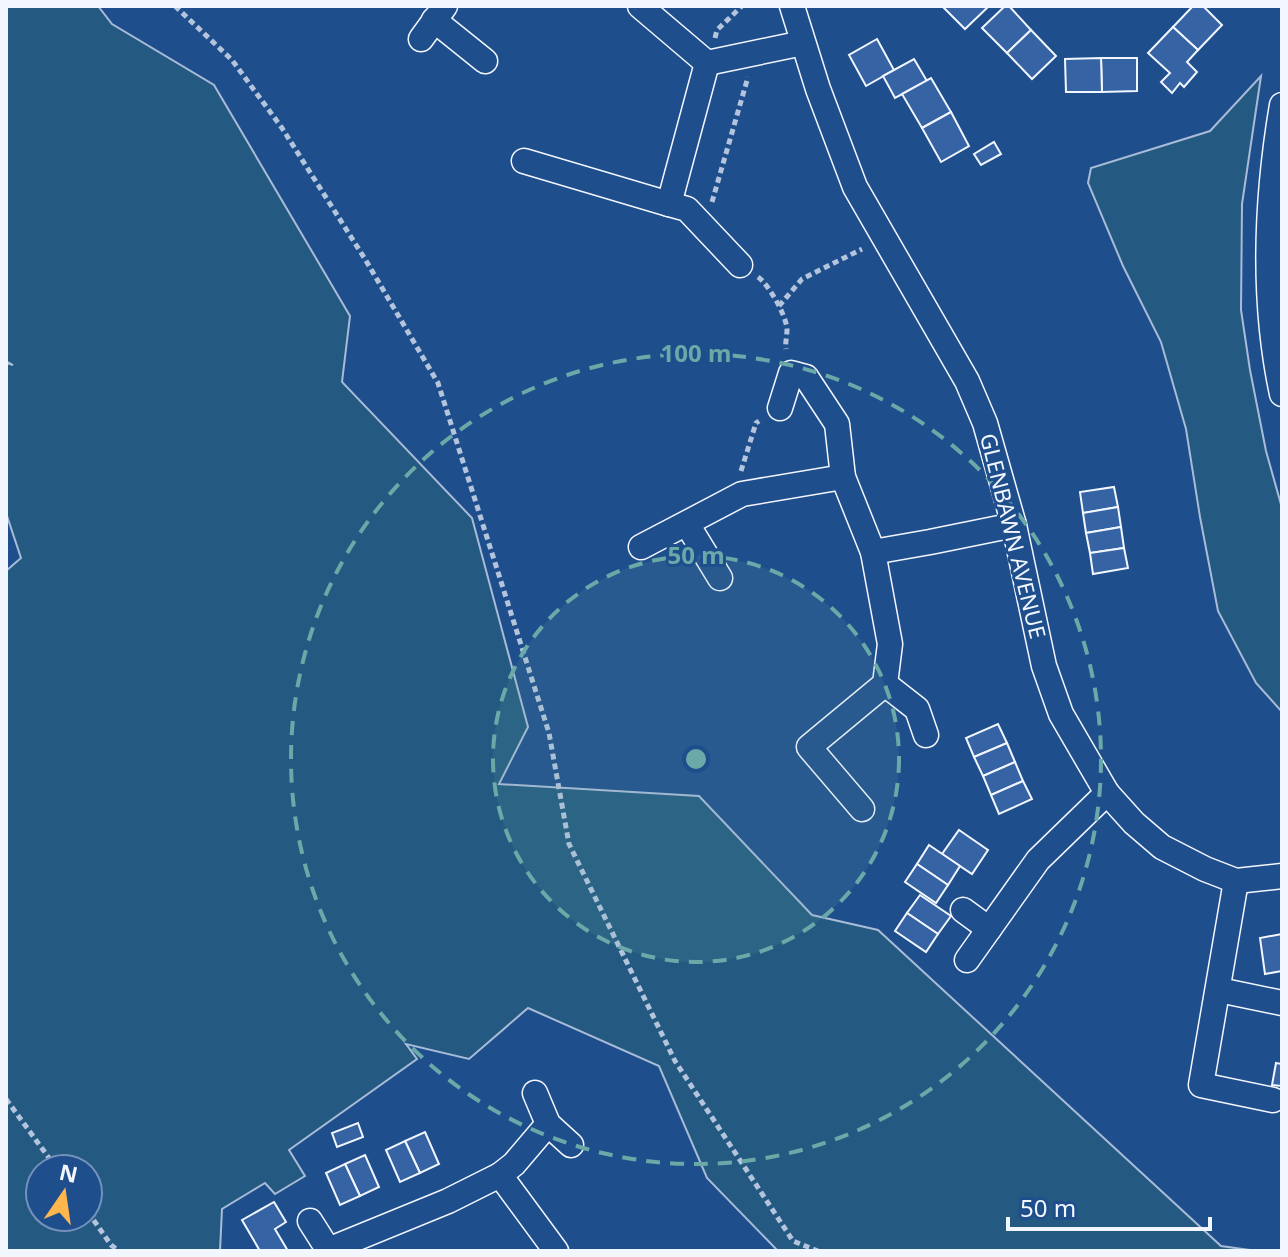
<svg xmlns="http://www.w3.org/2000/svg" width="1288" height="1257" viewBox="0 0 1288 1257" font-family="'Noto Sans',sans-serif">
<rect width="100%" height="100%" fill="#1f4e8c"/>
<g fill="#245a82" stroke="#a8bbd7" stroke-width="2" fill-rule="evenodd">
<path d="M6 6H98L112 24 214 85 350 316 342 382 472 518 528 727 499 784 699 796 812 915 878 930 1221 1246 1257 1251H778L707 1178 659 1066 528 1008 469 1059 406 1044 417 1059 289 1150 305 1176 275 1194 265 1183 222 1209 220 1251H6V571L21 558 6 513V363L13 365 6 361ZM40 1169H88V1217H40Z"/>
<path d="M1261 76 1242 204 1241 310 1250 370 1266 451 1282 508V712L1256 683 1218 611 1200 517 1186 429 1161 342 1123 266 1088 183 1091 168 1210 131Z"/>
</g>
<g fill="#3563a3" stroke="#f2f6ff" stroke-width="2">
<path d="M942 6H989L965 29Z"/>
<path d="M1005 6H1009L1031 30 1007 53 982 28Z"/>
<path d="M1193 6H1203L1222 25 1198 50 1173 27Z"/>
<path d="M1173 27 1198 50 1187 62 1197 72 1184 87 1180 83 1172 93 1161 82 1170 73 1148 53Z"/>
<path d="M1031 30 1056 56 1032 79 1007 53Z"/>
<path d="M877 39 894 70 866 86 849 55Z"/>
<path d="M1101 58H1137V91L1102 92Z"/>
<path d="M1101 58 1102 92H1066L1065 59Z"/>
<path d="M914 59 927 81 895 98 883 76Z"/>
<path d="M931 78 951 112 922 128 902 94Z"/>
<path d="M951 112 969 146 941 162 922 128Z"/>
<path d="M994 142 1001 154 981 165 974 154Z"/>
<path d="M1114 487 1118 507 1083 513 1080 492Z"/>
<path d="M1118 507 1121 527 1086 533 1083 513Z"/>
<path d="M1121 527 1124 548 1090 553 1086 533Z"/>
<path d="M1124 548 1128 568 1093 574 1090 553Z"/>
<path d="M998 724 1007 743 974 757 966 738Z"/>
<path d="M1007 743 1015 762 983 776 974 757Z"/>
<path d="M1015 762 1023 781 991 795 983 776Z"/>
<path d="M1023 781 1032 799 999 814 991 795Z"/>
<path d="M959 830 988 850 972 874 942 854Z"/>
<path d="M929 845 960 866 948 885 917 864Z"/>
<path d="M917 864 948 885 936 903 905 882Z"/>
<path d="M920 895 951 916 938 934 907 913Z"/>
<path d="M907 913 938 934 926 952 895 931Z"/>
<path d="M1282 934V971L1265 974 1260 938Z"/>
<path d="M1276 1063 1282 1064V1086L1272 1085Z"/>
<path d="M358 1123 363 1137 337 1147 332 1133Z"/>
<path d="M425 1132 439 1164 420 1173 405 1141Z"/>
<path d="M405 1141 420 1173 400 1182 386 1150Z"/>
<path d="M365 1155 379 1187 360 1196 345 1164Z"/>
<path d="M345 1164 360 1196 340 1205 326 1173Z"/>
<path d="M274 1202 286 1222 275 1229 288 1251H260L242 1220Z"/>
</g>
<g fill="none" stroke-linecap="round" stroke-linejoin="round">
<defs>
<g id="minor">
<path d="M640 6 707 63 803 43"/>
<path d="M792 6 818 89 855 187 967 381 985 423 1014 525 1044 666 1061 714 1107 793 1134 823 1162 847 1205 869 1236 881 1282 876"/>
<path d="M434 20 485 61"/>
<path d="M421 39 445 6"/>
<path d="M1282 105C1266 200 1262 300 1282 394"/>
<path d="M524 161 669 204 707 63"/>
<path d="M669 204 687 209 740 265"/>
<path d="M780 408 791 373 806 377 837 424 843 477 873 552 890 644 885 684 809 747 862 809"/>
<path d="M687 524 720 578"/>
<path d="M641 547 742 494 843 477"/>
<path d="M873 552 930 542 1014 525"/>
<path d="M885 684 917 709 926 735"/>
<path d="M1236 881 1201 1085 1273 1100"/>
<path d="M963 910 989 929"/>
<path d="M967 960 1038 860 1107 793"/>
<path d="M1219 990 1282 1003"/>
<path d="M535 1093 548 1124 571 1145"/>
<path d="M500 1175 556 1251"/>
<path d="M310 1221 329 1251"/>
<path d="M328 1250 448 1201 500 1175 514 1164 548 1124"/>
</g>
</defs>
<use href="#minor" stroke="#f2f6ff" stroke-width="27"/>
<g stroke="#b3c4dc" stroke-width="5" stroke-dasharray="6 4" stroke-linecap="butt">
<path d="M175 6 232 60 282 128 365 259 438 383 549 733 569 844 675 1061 793 1241 818 1251"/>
<path d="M715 38 717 30 742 6"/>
<path d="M712 202 748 77"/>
<path d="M758 277C769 285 786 315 787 329 787 337 785 342 786 349"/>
<path d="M779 306 802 279 862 249"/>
<path d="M741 471 756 423 759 421"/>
<path d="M6 1099 57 1169"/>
<path d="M88 1212 111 1245 119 1251"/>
</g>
<use href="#minor" stroke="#1f4e8c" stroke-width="24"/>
</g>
<circle cx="696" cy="759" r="203" fill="#6aa9a8" fill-opacity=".12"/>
<g fill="none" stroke="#6aa9a8" stroke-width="4" stroke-dasharray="14 10">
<circle cx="696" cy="759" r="203"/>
<circle cx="696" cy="759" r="405"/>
</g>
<g text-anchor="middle" stroke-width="6" stroke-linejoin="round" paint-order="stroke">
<g font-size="22" fill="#f2f6ff" stroke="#1f4e8c">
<text transform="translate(1013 536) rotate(76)" y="8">GLENBAWN AVENUE</text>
</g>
</g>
<circle cx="696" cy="759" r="12" fill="#6aa9a8" stroke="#1f4e8c" stroke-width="4"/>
<g font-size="24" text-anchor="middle" font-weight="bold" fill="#6aa9a8" stroke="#1f4e8c" stroke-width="6" stroke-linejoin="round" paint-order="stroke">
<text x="696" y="362">100 m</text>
<text x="696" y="564">50 m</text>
</g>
<rect width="1288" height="1257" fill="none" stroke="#f2f6ff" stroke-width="16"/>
<g transform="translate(64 1193) rotate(13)"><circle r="38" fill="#1f4e8c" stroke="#7391ba" stroke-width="2"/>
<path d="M0-6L14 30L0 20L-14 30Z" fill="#ffb74d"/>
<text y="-12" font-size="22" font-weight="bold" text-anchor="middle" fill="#f2f6ff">N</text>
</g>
<path d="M1008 1217v12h202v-12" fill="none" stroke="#f2f6ff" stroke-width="4"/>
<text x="1020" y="1217" font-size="24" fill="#f2f6ff" stroke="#1f4e8c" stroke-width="6" paint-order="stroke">50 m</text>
</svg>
